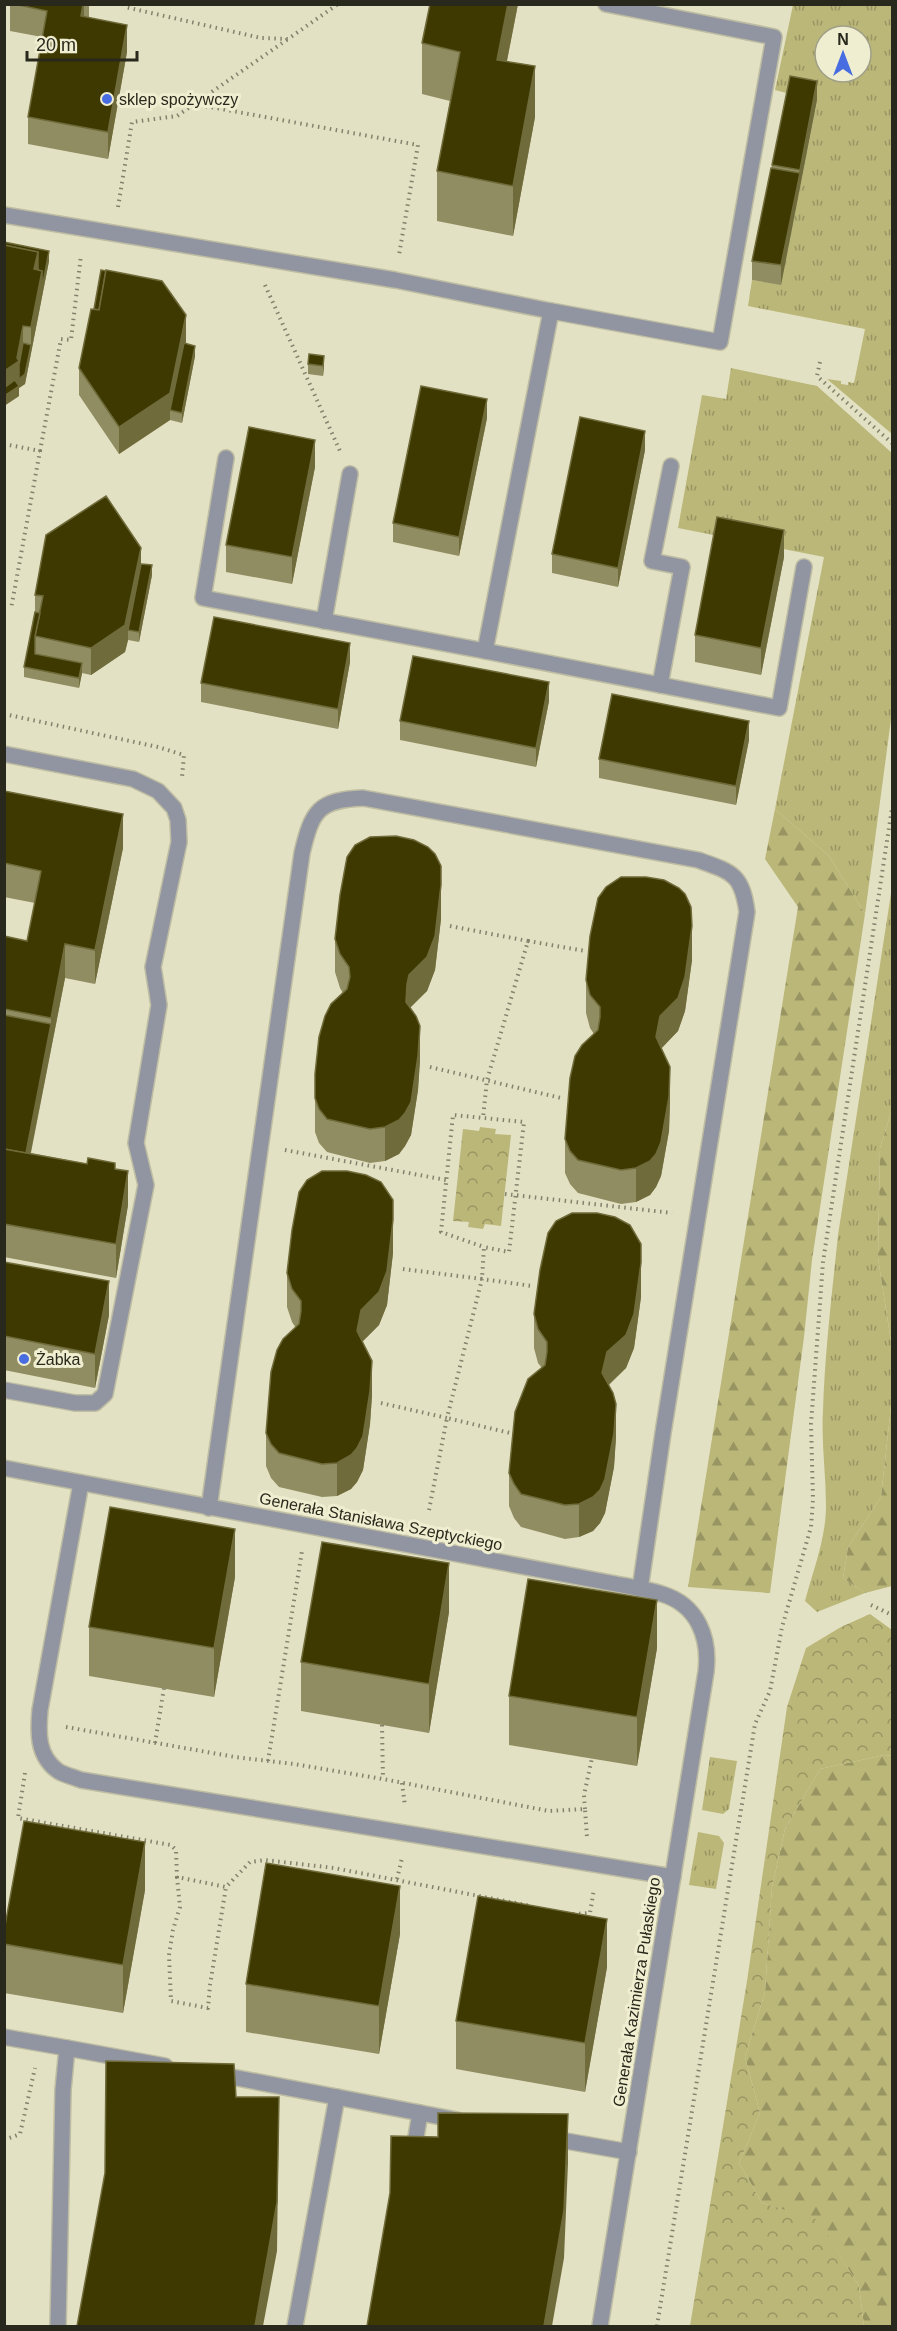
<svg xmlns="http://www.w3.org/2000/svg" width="897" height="2331" viewBox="0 0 897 2331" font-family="Arial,sans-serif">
<defs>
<pattern id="grass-tufts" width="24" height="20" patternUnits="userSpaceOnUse" patternTransform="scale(1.5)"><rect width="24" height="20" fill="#bbb779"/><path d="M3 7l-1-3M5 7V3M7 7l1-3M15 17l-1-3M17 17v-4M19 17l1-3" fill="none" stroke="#989562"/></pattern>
<pattern id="forest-firs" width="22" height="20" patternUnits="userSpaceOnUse" patternTransform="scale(1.5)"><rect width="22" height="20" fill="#bbb779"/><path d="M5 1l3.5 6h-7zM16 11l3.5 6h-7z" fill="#989562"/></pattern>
<pattern id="park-crowns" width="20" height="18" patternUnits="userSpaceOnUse" patternTransform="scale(1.5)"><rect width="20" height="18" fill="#bbb779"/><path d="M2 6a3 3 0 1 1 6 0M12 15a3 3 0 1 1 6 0" fill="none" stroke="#989562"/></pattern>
</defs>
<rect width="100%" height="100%" fill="#e3e1c3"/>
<g fill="url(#grass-tufts)" fill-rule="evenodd">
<path d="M793 5H892V434L827 379 841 381V384L848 385V382L854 383 865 329 748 306 752 280 781 284 817 101 775 90ZM825 36H861V72H825Z"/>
<path d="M731 368 817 386 892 453V712L865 914 829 856 775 809 824 557 678 528 702 395 726 399Z"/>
<path d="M892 887V1109L880 1148 878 1258 892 1348V1397L881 1497 848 1547 843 1578 865 1593 817 1612 805 1601C813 1571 826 1538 826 1506 826 1474 821 1442 823 1410 825 1351 832 1293 838 1235Z"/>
<path d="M710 1757 737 1761 729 1809 723 1814 702 1810Z"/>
<path d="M698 1832 719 1836 724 1843 716 1889 689 1885Z"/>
</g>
<g fill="url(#forest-firs)">
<path d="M775 809 829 856 865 914 812 1260 804 1337 770 1593 688 1587 798 907 765 859Z"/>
<path d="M892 1109V1348L878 1258 880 1148Z"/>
<path d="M892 1397V1586L865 1593 843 1578 848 1547 881 1497Z"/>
<path d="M884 1755 892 1756V2326H864L859 2286 818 2221 762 2203 739 2163 760 2113 745 2057 765 1992 772 1887 785 1829 820 1769Z"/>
</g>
<g fill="url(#park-crowns)">
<path d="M480 1127 496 1129 495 1134 511 1135 501 1226 485 1224 483 1229 468 1227 469 1222 453 1221 463 1129 479 1131Z"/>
<path d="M870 1614 892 1630V1756L884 1755 820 1769 785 1829 772 1887 765 1992 745 2057 760 2113 739 2163 762 2203 818 2220 859 2286 864 2326H690L747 1981 787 1707 806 1648 841 1627Z"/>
</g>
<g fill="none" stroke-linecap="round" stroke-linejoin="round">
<defs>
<g id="lane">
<path d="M4 215 395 280 551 311"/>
<path d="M226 458 203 598 485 651 551 311 720 342 774 37 606 4"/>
<path d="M324 621 350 474"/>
<path d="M485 651 779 708 804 567"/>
<path d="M660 685 682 567 652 561 671 466"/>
<path d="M4 754 133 779 158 791 174 808 178 820 179 842 153 967 159 1005 136 1143 146 1185 105 1394 95 1403H75L4 1390"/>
<path d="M81 1483 40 1710C38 1732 37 1756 58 1771 64 1775 74 1777 81 1780L673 1877"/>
<path d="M209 1508 302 853C312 811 318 800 363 798L698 860C732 872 742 874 747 912L663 1433 640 1589"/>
<path d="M4 2037 67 2048"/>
<path d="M216 2074 457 2120"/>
<path d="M549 2138 629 2152"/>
<path d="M413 2155 420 2113"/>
<path d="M58 2326 63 2090 67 2048 165 2066"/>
<path d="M295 2326 337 2097"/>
</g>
<path id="street" d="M4 1468 616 1584C631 1587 648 1589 662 1594 698 1605 710 1638 706 1672L600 2326"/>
</defs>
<use href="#lane" stroke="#bebca2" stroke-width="18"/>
<use href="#street" stroke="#bebca2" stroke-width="18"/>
<g stroke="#83826d" stroke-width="4" stroke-dasharray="1.5 4.5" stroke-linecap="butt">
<path d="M126 4 125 7 261 38 288 39 338 4"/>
<path d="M194 104 418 145 399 255"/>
<path d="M118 207 132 122 177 116 288 39"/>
<path d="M265 285 340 451"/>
<path d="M820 362 817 376 892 443"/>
<path d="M4 444 40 451 11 609"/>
<path d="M40 451 61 339 71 340 81 255"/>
<path d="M4 714 158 747 184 755 182 777"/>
<path d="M450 926 528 941 487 1080 483 1118"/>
<path d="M528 941 585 951"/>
<path d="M430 1067 561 1098"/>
<path d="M285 1150 446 1180"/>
<path d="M505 1194 672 1213"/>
<path d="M403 1269 482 1279 484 1247 509 1252 524 1122 453 1115 441 1232 484 1247"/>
<path d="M381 1403 447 1418 482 1279 532 1286"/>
<path d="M429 1510 447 1418 510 1433"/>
<path d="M871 1605 892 1615"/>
<path d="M382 1725 383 1779"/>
<path d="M66 1727 235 1757 294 1764 383 1779 549 1811 585 1809 587 1837"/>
<path d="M155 1743 164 1688"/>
<path d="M268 1761 302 1551"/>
<path d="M25 1773 18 1818 171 1845 176 1850 177 1877 226 1887 250 1862 265 1860 334 1868 531 1906"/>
<path d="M402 1783 405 1806"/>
<path d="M585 1809 584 1795 592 1758"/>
<path d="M177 1877 180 1907 173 1930 169 1955 171 2001 208 2008 210 1985 226 1887"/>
<path d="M397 1879 402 1858"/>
<path d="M573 1914 590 1913 594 1889"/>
<path d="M4 2140 20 2134 35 2068"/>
<path d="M657 2326 755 1724 770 1691 782 1627 811 1527 813 1500 811 1424 823 1262 892 808"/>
</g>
<use href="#lane" stroke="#9095a1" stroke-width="15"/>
<use href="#street" stroke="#9095a1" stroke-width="15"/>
</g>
<g fill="#908d62">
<path d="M10 4H89V18L127 52 108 159 28 144V117L42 37 10 31Z"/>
<path d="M518 4 507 61 535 117 513 236 437 221V171L450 101 422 94V43Z"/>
<path d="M817 100 781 285 752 280V261L772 165Z"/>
<path d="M4 242 49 261 25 384 19 388V396L4 406Z"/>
<path d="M186 342 185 344 195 356 182 423 170 420 119 454 79 395V368Z"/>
<path d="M308 364 324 366 323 376 308 374Z"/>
<path d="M487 418 459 556 393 542V523Z"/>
<path d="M645 450 618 587 552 573V554Z"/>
<path d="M315 467 292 584 226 572V545Z"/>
<path d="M784 557 761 675 695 662V635Z"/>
<path d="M141 565 152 575 139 642 128 640 125 652 91 675 82 673 79 688 24 677V667L35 612V595Z"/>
<path d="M350 662 338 729 201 702V683Z"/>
<path d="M549 701 536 767 400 740V721Z"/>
<path d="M749 740 736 805 599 778V759Z"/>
<path d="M4 791 123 848 95 984 65 978 31 1153 115 1169 128 1205 116 1278 4 1257V936L27 941 35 903 4 897Z"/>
<path d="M441 919 435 970 427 991 410 1007 420 1060 418 1090 411 1135 405 1146 399 1154 385 1161 370 1163 327 1152 319 1143 315 1132V1098L343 993 340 988 335 972V939Z"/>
<path d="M692 960 685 1011 678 1031 661 1048 670 1101 669 1131 661 1176 656 1187 650 1195 636 1202 621 1204 578 1193 570 1184 565 1173V1139L594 1034 590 1028 586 1013V980Z"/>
<path d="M393 1253 387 1305 379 1325 362 1342 372 1395 370 1424 363 1470 357 1482 351 1489 337 1496 322 1497 279 1487 271 1478 266 1466V1433L296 1328 292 1322 287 1307V1273Z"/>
<path d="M4 1262 109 1315 95 1388 4 1370Z"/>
<path d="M641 1297 634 1348 626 1368 609 1385 616 1437 614 1467 605 1513 600 1523 593 1531 579 1537 565 1539 521 1527 514 1518 509 1506V1473L542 1368 538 1363 534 1348V1314Z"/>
<path d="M235 1577 214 1697 89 1676V1627Z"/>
<path d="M449 1612 429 1733 301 1711V1662Z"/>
<path d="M657 1648 637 1766 509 1745V1696Z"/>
<path d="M145 1890 123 2013 4 1993V1931Z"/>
<path d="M400 1934 379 2054 246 2032V1984Z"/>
<path d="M607 1967 585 2092 456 2069V2021Z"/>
</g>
<g fill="#706b3b">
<path d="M83 4H84V21L81 16Z"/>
<path d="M508 4H518L497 111V60Z"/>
<path d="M127 25V52L108 159V132Z"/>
<path d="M535 66V117L513 236V186Z"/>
<path d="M817 81V100L781 285V265Z"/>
<path d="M49 251V261L25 384 19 388V396L4 406V371L17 358 23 326V353L31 345V327L42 271Z"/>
<path d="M38 252V279L34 269Z"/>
<path d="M186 315V342L171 411 170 410V420L119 454V427Z"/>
<path d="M195 346V356L182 423V413Z"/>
<path d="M324 356V366L323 376V366Z"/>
<path d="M487 399V418L459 556V537Z"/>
<path d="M645 431V450L618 587V568Z"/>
<path d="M315 440V467L292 584V557Z"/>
<path d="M784 530V557L761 675V648Z"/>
<path d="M141 548V575L128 630V640L125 652 91 675V648Z"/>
<path d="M152 565V575L139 642V632Z"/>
<path d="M350 643V662L338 729V709Z"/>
<path d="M82 663V673L79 688V678Z"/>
<path d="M549 682V701L536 767V748Z"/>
<path d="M749 721V740L736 805V786Z"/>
<path d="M123 814V848L95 984V950Z"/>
<path d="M441 885V919L435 970 427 991 409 1009 407 1018V984L409 975Z"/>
<path d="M692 926V960L685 1011 678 1031 660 1050 656 1037 660 1016Z"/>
<path d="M65 944V978L24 1186V1159L51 1025V1018Z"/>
<path d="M420 1026V1060L418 1090 411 1135 405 1146 399 1154 385 1161V1127Z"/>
<path d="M670 1067V1101L669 1131 661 1176 656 1187 650 1195 636 1202V1168Z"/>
<path d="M128 1171V1205L116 1278V1244Z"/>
<path d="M393 1220V1253L387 1305 379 1325 361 1343 357 1331 361 1310Z"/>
<path d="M641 1263V1297L634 1348 626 1368 607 1386 602 1373 607 1352Z"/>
<path d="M109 1281V1315L95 1388V1354Z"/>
<path d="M372 1361V1395L370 1424 363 1470 357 1482 351 1489 337 1496V1463Z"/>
<path d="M616 1404V1437L614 1467 605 1513 600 1523 593 1531 579 1537V1504Z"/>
<path d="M235 1529V1577L214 1697V1648Z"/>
<path d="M449 1563V1612L429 1733V1684Z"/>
<path d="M657 1600V1648L637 1766V1717Z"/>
<path d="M145 1842V1890L123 2013V1965Z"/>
<path d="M400 1886V1934L379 2054V2006Z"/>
<path d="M607 1919V1967L585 2092V2043Z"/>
<path d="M279 2097 277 2251 263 2326H255Z"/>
<path d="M568 2114V2163L564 2258 552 2326H544Z"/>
</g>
<g fill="#3e3901" stroke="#706b3b" stroke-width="1.5">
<path d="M14 4H83L81 16 127 25 108 132 28 117 47 11Z"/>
<path d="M430 4H508L497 60 535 66 513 186 437 171 460 52 422 43Z"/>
<path d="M790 76 817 81 800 170 772 165Z"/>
<path d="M771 168 800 173 781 265 752 261Z"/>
<path d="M4 242 49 251 42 288V271L38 270V252L4 245Z"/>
<path d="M4 245 38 252 34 269 42 271 31 327 23 326 17 358 19 361 4 371Z"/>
<path d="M101 270 106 271 99 310 94 309Z"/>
<path d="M106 270 162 281 186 315 170 393 119 427 79 368 91 309 99 310Z"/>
<path d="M23 343 31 345 25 374 19 379V365Z"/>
<path d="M184 343 195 346 182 413 170 410Z"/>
<path d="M309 354 324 356 323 366 308 364Z"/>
<path d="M15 380 19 386 4 396V388Z"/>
<path d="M421 386 487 399 459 537 393 523Z"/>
<path d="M580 417 645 431 618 568 552 554Z"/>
<path d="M249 427 315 440 292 557 226 545Z"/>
<path d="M106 496 141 548 125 625 91 648 35 636 43 596 35 595 46 535Z"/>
<path d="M717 517 784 530 761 648 695 635Z"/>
<path d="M141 564 152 565 139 632 128 630Z"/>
<path d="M35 612 40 613 35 636V654L82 663 79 678 24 667Z"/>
<path d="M214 617 350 643 338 709 201 683Z"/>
<path d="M413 656 549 682 536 748 400 721Z"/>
<path d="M612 694 749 721 736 786 599 759Z"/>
<path d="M4 791 123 814 95 950 65 944 51 1018 4 1009V936L27 941 41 871 4 863Z"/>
<path d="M396 836 414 840 428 847 435 854 441 866V885L435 936 427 957 409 975 407 984 406 1002 416 1016 420 1026 418 1056 411 1102 405 1113 399 1120 385 1127 370 1129 327 1119 319 1109 315 1098V1074L319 1037 325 1016 331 1004 347 989 350 977 349 967 340 954 335 939 340 895 347 857 355 845 370 837Z"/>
<path d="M621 877H646L664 880 679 888 685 894 691 907 692 926 685 977 678 998 660 1016 656 1037 670 1067 669 1097 661 1142 656 1154 650 1161 636 1168 621 1170 578 1160 570 1151 565 1139 570 1078 575 1056 582 1045 598 1030 600 1017V1007L590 995 586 980 590 936 598 898 606 887Z"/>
<path d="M4 1015 51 1024 26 1153 4 1149Z"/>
<path d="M4 1149 87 1164 88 1158 115 1163V1169L128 1171 116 1244 4 1224Z"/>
<path d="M322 1171H347L366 1175 381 1182 393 1200V1220L387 1271 379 1292 361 1310 357 1331 372 1361 370 1391 363 1436 357 1448 351 1455 337 1463 322 1464 279 1453 271 1444 266 1433 271 1372 277 1350 283 1339 299 1324 301 1311V1301L292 1289 287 1273 292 1230 299 1192 307 1180Z"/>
<path d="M572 1213H597L615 1217 630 1225 641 1244V1263L634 1314 626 1335 607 1352 602 1373 613 1393 616 1404 614 1433 605 1479 600 1490 593 1497 579 1504 565 1505 521 1494 514 1484 509 1473 515 1412 528 1379 545 1365 547 1352V1342L538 1329 534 1314 540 1270 548 1233 556 1221Z"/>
<path d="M4 1262 109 1281 95 1354 4 1336Z"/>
<path d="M110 1507 235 1529 214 1648 89 1627Z"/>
<path d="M322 1542 449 1563 429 1684 301 1662Z"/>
<path d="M528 1579 657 1600 637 1717 509 1696Z"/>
<path d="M24 1821 145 1842 123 1965 4 1944V1931Z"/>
<path d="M266 1863 400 1886 379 2006 246 1984Z"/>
<path d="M478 1896 607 1919 585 2043 456 2021Z"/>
<path d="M106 2061 234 2064 236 2097H279L277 2202 255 2326H77L105 2173Z"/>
<path d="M438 2113 568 2114 564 2210 544 2326H367L390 2193 391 2136 438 2137Z"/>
</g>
<g fill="#476de0" stroke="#f0eed0" stroke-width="2">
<circle cx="107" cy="99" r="6"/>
<circle cx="24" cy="1359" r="6"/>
</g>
<g text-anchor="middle" stroke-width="6" stroke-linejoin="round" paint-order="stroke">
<g font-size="16" fill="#28281c" stroke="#f0eed0" text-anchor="start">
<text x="119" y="105">sklep spożywczy</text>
<text x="36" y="1365">Żabka</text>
</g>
<g font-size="16" fill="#28281c" stroke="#f0eed0">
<text transform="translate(381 1521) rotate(11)" y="6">Generała Stanisława Szeptyckiego</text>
<text transform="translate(636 1992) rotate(-81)" y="6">Generała Kazimierza Pułaskiego</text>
</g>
</g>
<rect width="897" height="2331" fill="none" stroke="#28281c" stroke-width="12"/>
<g transform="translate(843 54)"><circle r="28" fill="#f0eed0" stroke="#a09f88" stroke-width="1.5"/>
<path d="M0-4.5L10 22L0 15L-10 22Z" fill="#476de0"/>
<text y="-9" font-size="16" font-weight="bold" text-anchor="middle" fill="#28281c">N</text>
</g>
<path d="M27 51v9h110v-9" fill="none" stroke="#28281c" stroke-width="3"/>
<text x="36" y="51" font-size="18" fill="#28281c" stroke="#f0eed0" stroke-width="4.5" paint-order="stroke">20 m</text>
</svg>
